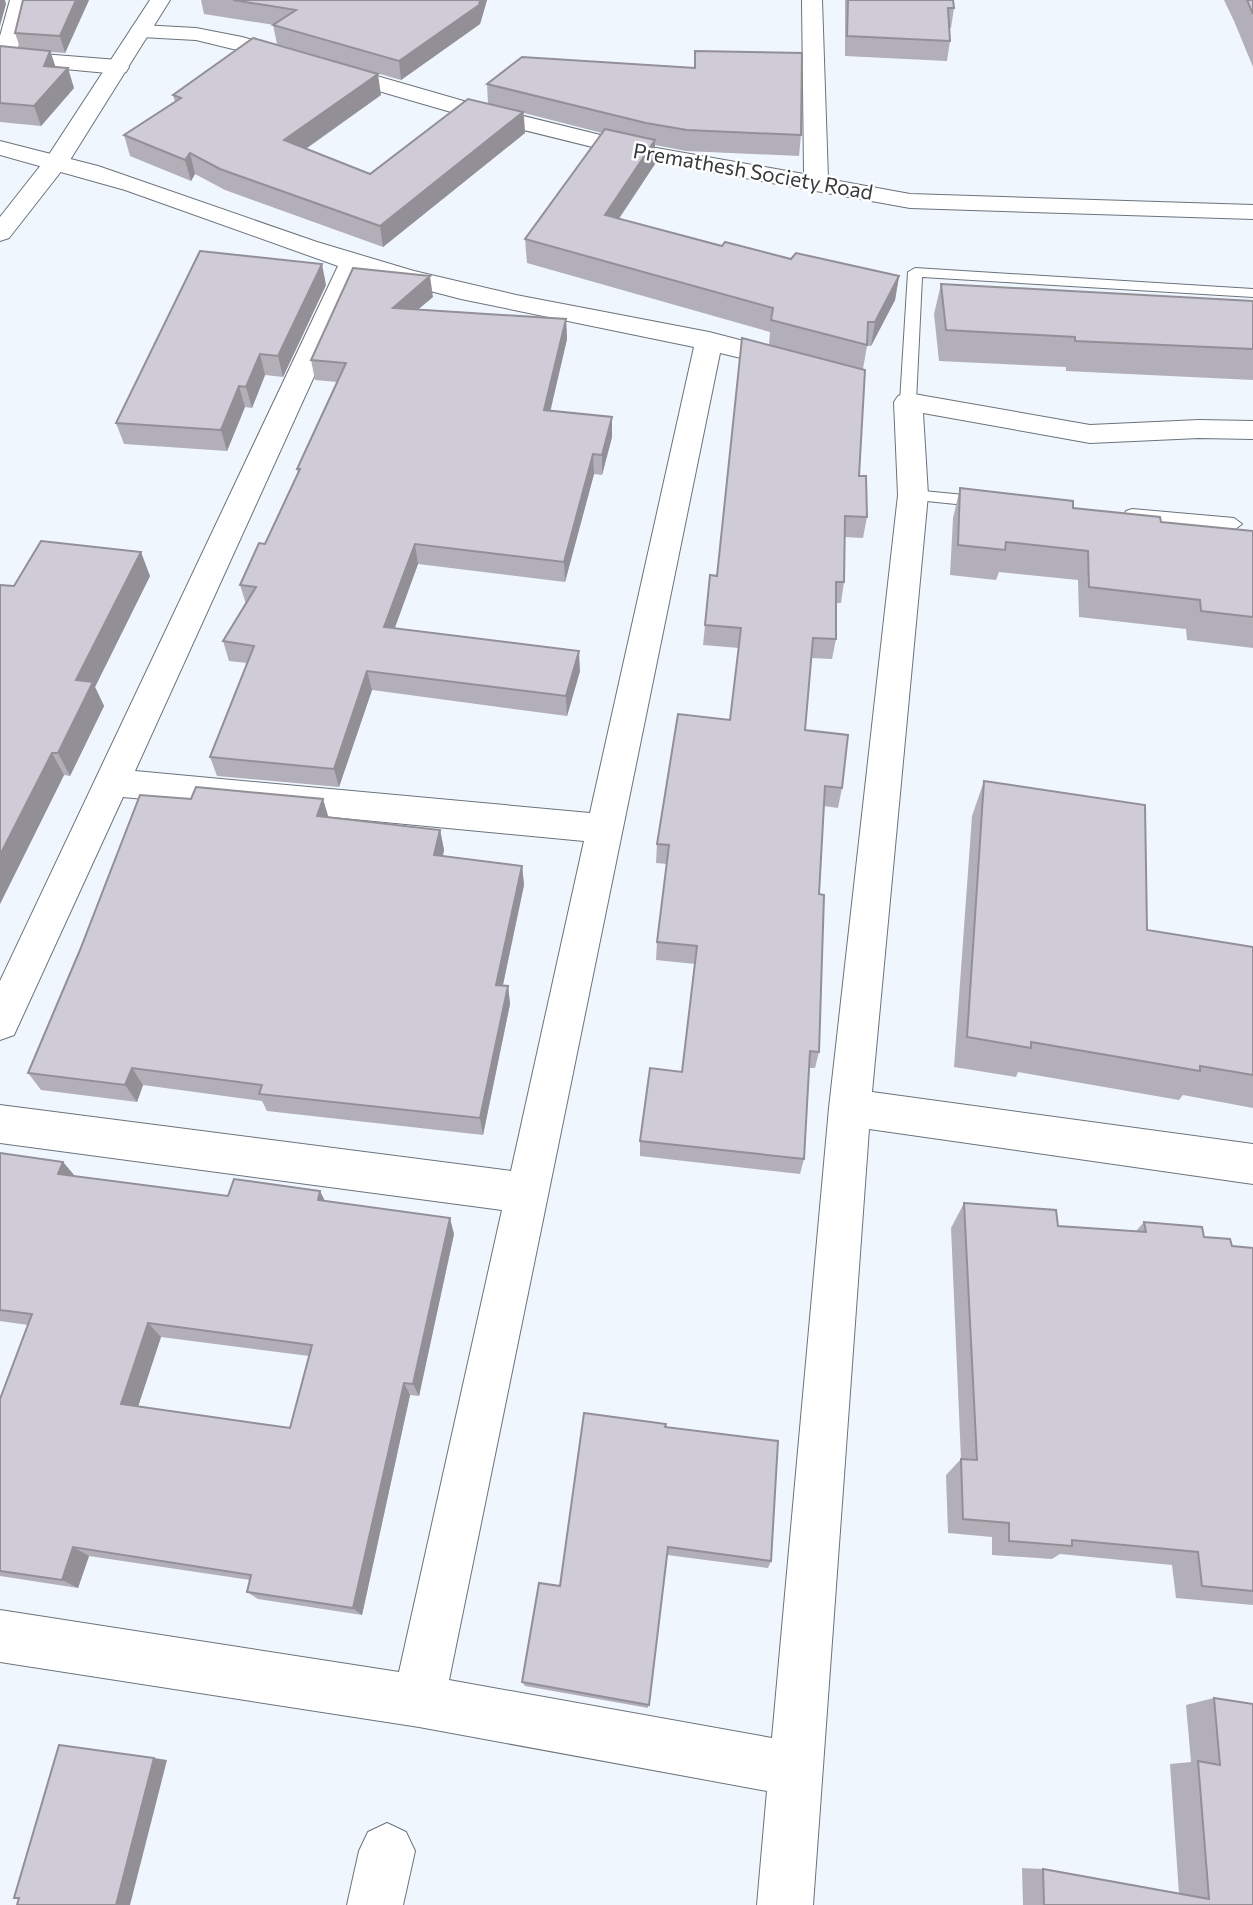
<svg xmlns="http://www.w3.org/2000/svg" width="1253" height="1905" viewBox="0 0 1253 1905" font-family="Commissioner,sans-serif">
<rect width="100%" height="100%" fill="#eff6fe"/>
<g fill="none" stroke-linecap="round" stroke-linejoin="round">
<defs>
<g id="service">
<path d="M915 268 1253 289V297L922 277 916 402 908 407 900 402 908 272Z"/>
<path d="M913 490 985 497 993 502 985 507 907 499 905 495 907 491Z"/>
<path d="M1132 509 1234 518 1242 524 1234 530 1126 519 1124 515 1126 511Z"/>
</g>
<g id="minor">
<path d="M10 0H30L17 52 118 60 126 62 129 67 126 72 118 74 0 63V36Z"/>
<path d="M802 0H822L828 179 910 194 1253 205V219L910 208 645 160 451 112 237 50 196 40 141 37 133 36 130 31 133 26 141 25 196 28 242 37 467 102 645 146 804 174Z"/>
<path d="M0 141 98 166 317 242 414 271 516 295 709 332 801 356 805 362 801 368 791 370 720 353 449 1680 772 1738 829 1108 898 495 894 402 898 396 908 393 1090 425 1199 420 1253 421V439L1199 438 1090 443 923 413 928 495 872 1092 1253 1144V1184L869 1129 813 1905H757L767 1791 419 1727 0 1662V1610L399 1672 502 1210 0 1143V1105L511 1171 584 841 123 797 14 1035 0 1040V981L338 266 125 190 0 155ZM361 273 461 299 694 347 590 813 135 771Z"/>
<path d="M387 1823 406 1832 415 1851 403 1905H347L359 1851 368 1832Z"/>
</g>
<path id="tertiary" d="M150 0H170L70 160 9 238 0 241V217L48 156Z"/>
</defs>
<use href="#service" stroke="#6b737b" stroke-width="2"/>
<use href="#minor" stroke="#6b737b" stroke-width="2"/>
<use href="#tertiary" stroke="#6b737b" stroke-width="2"/>
<use href="#service" fill="#fff" fill-rule="evenodd"/>
<use href="#minor" fill="#fff" fill-rule="evenodd"/>
<use href="#tertiary" fill="#fff" fill-rule="evenodd"/>
</g>
<g fill="#b3afb9" fill-rule="evenodd">
<path d="M89 0 65 53 51 52 55 67 74 88 41 126 0 122V46L20 48 15 33Z"/>
<path d="M201 0H487L480 24 401 80 277 44 273 25H274L204 14Z"/>
<path d="M845 0H953L954 8 951 28H949L950 41 947 61 845 56Z"/>
<path d="M1224 0H1253V67L1234 21Z"/>
<path d="M487 84 801 135 799 156 686 151 655 145V164L619 219 722 246 791 259 899 276 895 300 871 346H867L863 369 769 345 770 332 527 263 525 239 602 133 524 113 525 133 383 247 225 190 195 174 191 181 130 156 124 135 175 102 173 95H381L306 149 370 174 488 104Z"/>
<path d="M941 284 1253 301V380L1066 371V367L939 361 934 314Z"/>
<path d="M326 285 283 377 265 375 252 408 245 407 227 451 124 444 116 423Z"/>
<path d="M433 297 418 309 566 319 567 339 550 410 612 437 602 475 594 474 565 582 418 564 394 628 580 671 567 716 372 690 339 787 217 776 210 757 247 663 229 661 223 641 246 604 240 585 265 544 298 473 297 469 337 382 315 380 311 360Z"/>
<path d="M859 476 867 517 863 538 845 537 844 582 841 603H836V639L832 659 811 658 805 730 842 788 838 808 824 806 819 894V1052L815 1068H809L804 1159 800 1174 640 1156V1141L682 1072 695 964 656 960 657 942 667 864 656 863 657 844 730 720 739 648 703 645 705 625 717 576Z"/>
<path d="M960 488 1073 508 1161 522 1253 531V648L1187 640 1186 629 1079 617 1078 580 999 572 996 580 950 575 953 518Z"/>
<path d="M150 576 95 687 104 706 70 776 64 775 0 904V585L14 586Z"/>
<path d="M984 781 1147 930 1253 947V1108L1183 1095 1179 1100 1018 1072 1016 1077 954 1067 972 816Z"/>
<path d="M191 799H323L328 817 440 830 444 850 443 856 522 866 524 885 503 985 508 986 510 1004 483 1135 267 1111 262 1101 143 1085 137 1102 41 1090 28 1073Z"/>
<path d="M0 1153 63 1162 75 1176 228 1196 325 1201 454 1234 419 1396 410 1395 362 1615 258 1599 247 1592 250 1580 89 1556 78 1588 0 1576V1399L28 1325 0 1321ZM161 1337 309 1356 290 1428 138 1406Z"/>
<path d="M964 1203 1058 1226 1136 1231 1144 1222 1204 1237 1232 1246 1253 1248V1605L1176 1598 1172 1565 1060 1554 1052 1559 992 1555V1537L948 1533 946 1475 961 1459 951 1228Z"/>
<path d="M665 1427 771 1561 768 1568 667 1555 648 1708 525 1686 522 1682 560 1586Z"/>
<path d="M1214 1698 1253 1905H1023L1022 1868 1043 1869 1179 1894 1170 1764 1191 1762 1186 1705Z"/>
</g>
<g fill="#928f96">
<path d="M0 0H5L6 4 0 26Z"/>
<path d="M76 0H89L65 53 60 36Z"/>
<path d="M480 0H487L480 24 401 80 399 61Z"/>
<path d="M50 51 57 71 44 66Z"/>
<path d="M68 68 74 88 41 126 34 106Z"/>
<path d="M378 74 381 95 288 161 284 140Z"/>
<path d="M523 112 525 133 383 247 380 226Z"/>
<path d="M655 140V164L605 239V215Z"/>
<path d="M190 153 195 174 191 181 185 160Z"/>
<path d="M322 264 326 285 283 377 278 356Z"/>
<path d="M430 276 433 297 396 328 393 308Z"/>
<path d="M899 276 895 300 871 346 875 322Z"/>
<path d="M566 319 567 339 546 430 544 410Z"/>
<path d="M260 354 265 375 252 408 246 387Z"/>
<path d="M239 386 245 407 227 451 221 430Z"/>
<path d="M612 417V437L602 475V455Z"/>
<path d="M593 454 594 474 565 582 564 562Z"/>
<path d="M415 544 418 564 388 647 384 627Z"/>
<path d="M141 552 150 576 95 687 104 706 70 776 58 753 76 680Z"/>
<path d="M579 651 580 671 567 716 566 696Z"/>
<path d="M367 671 372 690 339 787 334 769Z"/>
<path d="M52 753 64 775 0 904V855Z"/>
<path d="M323 799 329 819 317 816Z"/>
<path d="M440 830 444 850 438 875 434 855Z"/>
<path d="M522 866 524 885 499 1003 496 985Z"/>
<path d="M508 986 510 1004 483 1135 480 1118Z"/>
<path d="M132 1068 143 1085 137 1102 125 1085Z"/>
<path d="M63 1162 77 1179 58 1174Z"/>
<path d="M320 1191 328 1207 318 1200Z"/>
<path d="M450 1218 454 1234 419 1396 413 1384Z"/>
<path d="M148 1323 161 1337 135 1416 121 1404Z"/>
<path d="M404 1383 410 1395 362 1615 353 1608Z"/>
<path d="M73 1547 89 1556 78 1588 62 1580Z"/>
<path d="M154 1758 167 1760 130 1905H116Z"/>
</g>
<g fill="#d0ccd7" stroke="#928f96" stroke-width="2" fill-rule="evenodd">
<path d="M23 0H76L60 36 15 33Z"/>
<path d="M233 0H480L479 5 399 61 273 25 296 10Z"/>
<path d="M848 0H953L954 8H948L950 41 847 36Z"/>
<path d="M1247 0H1253V14Z"/>
<path d="M253 38 378 74 284 140 370 174 468 99 523 112 380 226 220 169 190 153 185 160 124 135 181 98 173 95Z"/>
<path d="M0 46 50 51 44 66 68 68 34 106 0 103Z"/>
<path d="M695 51 802 53 801 135 687 130 646 123 487 84 522 57 695 68Z"/>
<path d="M605 129 655 140 605 215 722 246 725 242 791 259 796 253 899 276 875 322H868L867 345 771 320 773 308 525 239Z"/>
<path d="M200 251 322 264 278 356 260 354 246 387 239 386 221 430 116 423Z"/>
<path d="M353 268 430 276 393 308 566 319 544 410 612 417 602 455 593 454 564 562 415 544 384 627 579 651 566 696 367 671 334 769 210 757 254 646 223 641 256 587 240 585 259 543 265 544 300 469H297L346 363 311 360Z"/>
<path d="M941 284 1253 301V349L1075 341V337L946 330Z"/>
<path d="M742 338 865 370 859 476H866L867 517 845 516 844 582H836V639L813 638 805 730 848 735 842 788 825 786 819 894 824 895 819 1052 810 1051 804 1159 640 1141 650 1068 682 1072 697 946 657 942 669 845 657 844 678 714 730 720 741 628 705 625 710 575 717 576Z"/>
<path d="M960 488 1073 501V508L1160 517 1161 522 1253 531V617L1201 611 1200 600 1089 587 1088 551 1006 542 1005 550 958 545Z"/>
<path d="M41 541 141 552 76 680 93 682 58 753H52L0 855V585L14 586Z"/>
<path d="M984 781 1145 805 1147 930 1253 947V1075L1200 1066V1071L1031 1042V1048L967 1037Z"/>
<path d="M196 787 323 799 317 816 440 830 434 855 522 866 496 985 508 986 480 1118 259 1094 262 1085 132 1068 125 1085 28 1073 80 950 140 795 191 799Z"/>
<path d="M0 1153 63 1162 58 1174 228 1196 234 1179 320 1191 318 1200 450 1218 413 1384 404 1383 353 1608 247 1592 251 1575 73 1547 62 1580 0 1571V1399L32 1314 0 1310ZM148 1323 312 1345 290 1428 121 1404Z"/>
<path d="M964 1203 1056 1210 1058 1226 1146 1232 1144 1222 1202 1227 1204 1237 1230 1239 1232 1246 1253 1248V1591L1202 1586 1198 1552 1072 1540V1546L1009 1541V1523L963 1519 961 1459 977 1460Z"/>
<path d="M584 1413 666 1424 665 1427 778 1441 771 1561 668 1547 649 1705 522 1682 539 1583 560 1586Z"/>
<path d="M1214 1698 1253 1704V1905H1044L1043 1869 1209 1899 1198 1761 1220 1765Z"/>
<path d="M59 1745 154 1758 116 1905H17L19 1898H14Z"/>
</g>
<g text-anchor="middle" stroke-width="5" stroke-linejoin="round" paint-order="stroke">
<g font-size="21" fill="#363a3d" stroke="#fff">
<text transform="translate(753 172) rotate(10)" y="7">Premathesh Society Road</text>
</g>
</g>
</svg>
